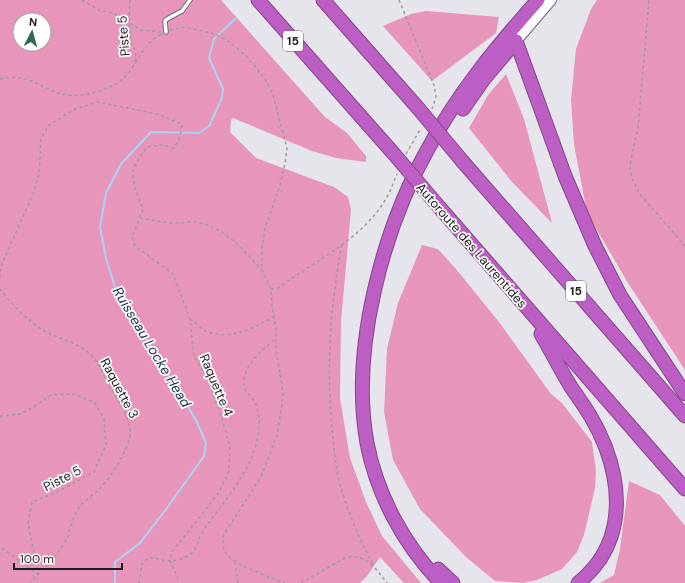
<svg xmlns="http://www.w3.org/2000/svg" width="685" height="583" viewBox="0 0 685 583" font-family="'DM Sans',sans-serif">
<rect width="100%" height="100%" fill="#e7e5ec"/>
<g fill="#e795bb" fill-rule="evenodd">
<path d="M0 0H221L325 117 347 133 366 156V162L336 158 312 151 233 118 231 120 230 132 256 158 334 187 348 197 351 209 341 322 340 398 350 458 366 502 382 536 421 583H404L380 557 367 576 360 583H0ZM20 20H44V44H20Z"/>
<path d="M597 0H685V370L628 283 587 213 574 144 571 100 576 49 591 9Z"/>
<path d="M426 11 499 17 496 33 432 81 383 26 411 14Z"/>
<path d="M506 74 524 119 552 223 512 182 469 128 488 95Z"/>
<path d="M422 245 438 249 456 269 499 322 551 394 562 403 592 442 596 472 595 488 584 535 577 552 562 569 537 580 523 583 495 581 466 557 420 509 393 460 384 412 387 349 398 303Z"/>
<path d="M629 481 660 495 685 526V583H600L614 575 620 549Z"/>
</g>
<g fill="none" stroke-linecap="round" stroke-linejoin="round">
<path stroke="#abd3f7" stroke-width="2" d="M115 583V562L140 543 167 508 204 456 206 443 196 420 116 290 106 258 100 227 106 193 121 164 151 132 199 133 209 126 222 98 223 89 209 58 214 39 236 18"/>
<defs>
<path id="lane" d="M166 32 165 21 167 19 182 11 190 0"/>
<path id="secondary" d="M516 41 551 0"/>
<g id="highway">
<path d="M258 0 394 154"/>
<path d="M323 0 418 108"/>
<path d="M516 41 565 176 595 246 620 295 685 394"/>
<path d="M463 109 484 79 516 41"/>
<path d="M463 162 685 416"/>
<path d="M440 208 685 489"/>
<path d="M541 334C551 351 560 369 571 387 578 397 585 407 591 417 612 453 624 497 611 537 605 555 593 571 578 583"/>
<path d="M438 569 453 583"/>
<path d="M441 583C404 545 377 495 367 443 350 350 383 228 429 147 458 93 497 46 538 0"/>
</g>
</defs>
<use href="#lane" stroke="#6d6b72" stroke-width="5.5"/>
<use href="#secondary" stroke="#6d6b72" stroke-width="12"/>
<use href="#highway" stroke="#84478a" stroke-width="15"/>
<g stroke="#9c9a9f" stroke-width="1.5" stroke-dasharray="3 3" stroke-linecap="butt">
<path d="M82 0 99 10 113 13 141 30 162 32"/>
<path d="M130 0 129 21 131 43 135 50 136 58 133 67"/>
<path d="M399 0 434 85 436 97 432 109"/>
<path d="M649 0 638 128 631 159 630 169 632 178 639 193 685 246"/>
<path d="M170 30 185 27 211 33 225 39 237 48 248 58 265 79 273 95 287 148 285 164 279 189 265 228 262 249V270L271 289 272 306 276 328V349L283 393 282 404 277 435 261 477 224 534C223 540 222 546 225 552 231 564 272 578 285 583"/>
<path d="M0 79C27 74 32 83 55 92 73 99 94 94 112 86 136 76 138 45 162 34"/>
<path d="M406 154 421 128"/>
<path d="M140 218C152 220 165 223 177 223 183 223 189 221 196 222 225 227 243 250 262 270"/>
<path d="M342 245C338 262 336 279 334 296 328 343 328 390 333 438 335 455 336 474 342 491 350 518 361 542 374 566"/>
<path d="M0 278 1 266 33 194 39 175 41 139 48 126 75 109 98 102 157 114 182 124 180 137 174 148 162 145 147 147C142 153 135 164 133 172 131 180 140 201 143 209L132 237 135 246 173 274 190 319 194 357 207 377 223 422 230 447 229 471 218 494 172 552 170 561 177 576 178 583"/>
<path d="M0 289C8 301 29 321 41 329 57 339 78 341 92 356 101 364 103 377 110 387 117 398 130 418 130 431 131 447 112 475 101 487 96 494 87 498 81 505 73 513 72 526 68 536 60 554 43 568 30 583"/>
<path d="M271 289 278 288C315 261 359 241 384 202 390 193 393 183 397 174"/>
<path d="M190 319C196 323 202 330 208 332 234 340 252 328 274 317"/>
<path d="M0 416 21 414 32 408 51 395 75 394 95 403 104 419 106 445 94 472 53 494 32 502 28 523 38 574 0 547"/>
<path d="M235 562 238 583"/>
<path d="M139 583 142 564 149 557C162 560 174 564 187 556 201 548 195 542 203 531 225 499 260 463 259 422 259 417 258 409 256 404 251 395 241 389 244 378 248 361 264 349 276 338"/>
<path d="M301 583 345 558C365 552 376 569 387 583"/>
</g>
<use href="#lane" stroke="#fff" stroke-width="3.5"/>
<use href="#secondary" stroke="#fff" stroke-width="10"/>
<use href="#highway" stroke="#bc5ec4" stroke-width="13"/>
<defs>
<g id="highway-bridge">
<path d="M418 108 463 162"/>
<path d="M394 154 440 208"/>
</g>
</defs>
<use href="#highway-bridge" stroke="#84478a" stroke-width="15" stroke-linecap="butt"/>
<use href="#highway-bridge" stroke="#bc5ec4" stroke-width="13"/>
</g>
<g text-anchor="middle" stroke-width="3.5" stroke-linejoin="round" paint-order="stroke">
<g fill="#fff" stroke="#606062" stroke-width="1">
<rect x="283" y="31" width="20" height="20" rx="3"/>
<rect x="566" y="281" width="20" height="20" rx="3"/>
</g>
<g font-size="12" font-weight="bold" fill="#1c1c1e">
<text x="293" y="45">15</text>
<text x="576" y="295">15</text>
</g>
<g font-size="13" fill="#1c1c1e" stroke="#fff">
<text transform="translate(123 36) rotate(-95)" y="5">Piste 5</text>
<text transform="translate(472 245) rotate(49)" y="5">Autoroute des Laurentides</text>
<text transform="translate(217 385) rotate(67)" y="5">Raquette 4</text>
<text transform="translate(120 388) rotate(62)" y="5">Raquette 3</text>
<text transform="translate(62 478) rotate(-27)" y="5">Piste 5</text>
</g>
<g font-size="14" font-style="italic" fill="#123048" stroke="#fff">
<text transform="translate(152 347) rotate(59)" y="5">Ruisseau Locke Head</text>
</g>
</g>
<g transform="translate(32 32) rotate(6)"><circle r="19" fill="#ffffff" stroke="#a4a4a5"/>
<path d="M0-3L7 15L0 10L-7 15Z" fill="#2f6952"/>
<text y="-6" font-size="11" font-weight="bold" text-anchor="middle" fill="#1c1c1e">N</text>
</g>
<path d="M14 563v6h108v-6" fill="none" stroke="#1c1c1e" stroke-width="2"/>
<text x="20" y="563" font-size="12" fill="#1c1c1e" stroke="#ffffff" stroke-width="3" paint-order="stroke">100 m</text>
</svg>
